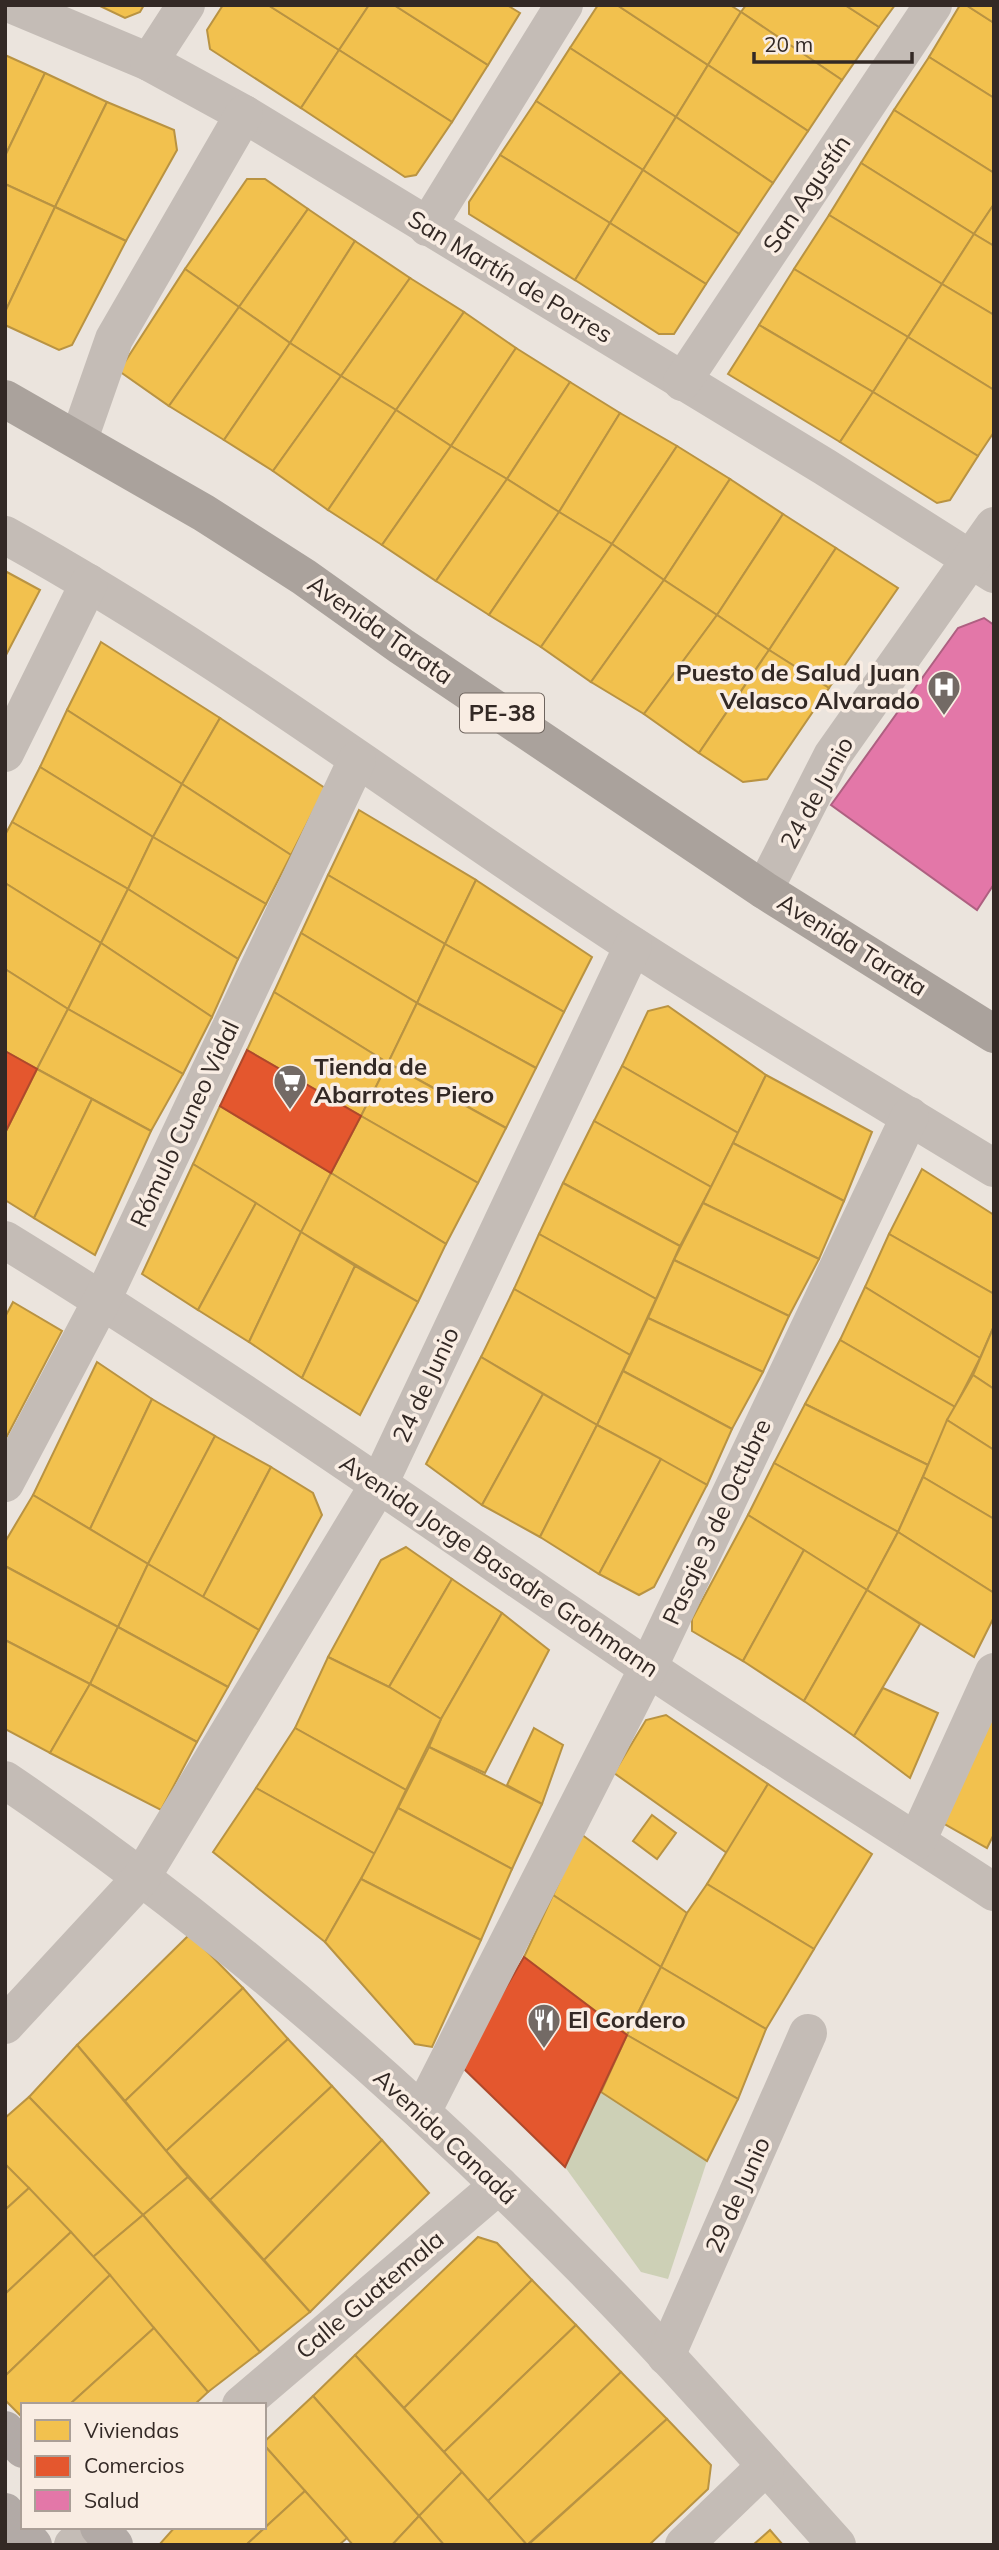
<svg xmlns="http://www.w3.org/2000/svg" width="999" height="2550" viewBox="0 0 999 2550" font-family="Mulish,sans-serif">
<rect width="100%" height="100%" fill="#ebe4dd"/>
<path fill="#cdd0b6" d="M601 2092 707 2161 668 2279 641 2272 565 2167Z"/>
<g fill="#f2c14e" stroke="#b99342" stroke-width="2">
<path d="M98 5H144L140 12 125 18Z"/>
<path d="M223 5H268L339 50 301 108 210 49 207 30Z"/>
<path d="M268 5H369L339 50Z"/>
<path d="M369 5H394L488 65 452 122 339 50Z"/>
<path d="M394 5H507L520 13 488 65Z"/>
<path d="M598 5H617L708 65 676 117 570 48Z"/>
<path d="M617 5H730L741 12 708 65Z"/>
<path d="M746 5H845L879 27 842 80 741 12Z"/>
<path d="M845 5H895L879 27Z"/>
<path d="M960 5H966L994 23V98L929 57Z"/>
<path d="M966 5H994V23Z"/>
<path d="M741 12 842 80 808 131 708 65Z"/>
<path d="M570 48 676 117 643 170 536 101Z"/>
<path d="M339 50 452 122 416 175 405 177 301 108Z"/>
<path d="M5 55 45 73 5 156Z"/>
<path d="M929 57 994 98V173L894 110Z"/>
<path d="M708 65 808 131 773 183 676 117Z"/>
<path d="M45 73 107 102 55 207 5 184V156Z"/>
<path d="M536 101 643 170 610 223 500 155Z"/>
<path d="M107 102 174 130 177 150 126 241 55 207Z"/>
<path d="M894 110 994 173V204L974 234 861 163Z"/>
<path d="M676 117 773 183 739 234 643 170Z"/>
<path d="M500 155 610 223 575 280 469 214V202Z"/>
<path d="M861 163 974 234 942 284 829 215Z"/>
<path d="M643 170 739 234 706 284 610 223Z"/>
<path d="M247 179H265L308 209 239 307 185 269Z"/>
<path d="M5 184 55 207 5 312Z"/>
<path d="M994 204V246L974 234Z"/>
<path d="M55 207 126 241 72 345 59 350 5 325V312Z"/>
<path d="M308 209 355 241 290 343 239 307Z"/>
<path d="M829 215 942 284 908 337 794 269Z"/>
<path d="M610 223 706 284 674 334H659L575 280Z"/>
<path d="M974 234 994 246V315L942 284Z"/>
<path d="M355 241 410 278 341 376 290 343Z"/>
<path d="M185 269 239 307 169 406 119 371Z"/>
<path d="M794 269 908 337 873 392 759 325Z"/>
<path d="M410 278 464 312 396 410 341 376Z"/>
<path d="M942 284 994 315V390L908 337Z"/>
<path d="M239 307 290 343 224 440 169 406Z"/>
<path d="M464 312 516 348 451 446 396 410Z"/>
<path d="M759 325 873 392 840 442 728 374Z"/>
<path d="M908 337 994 390V432L978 456 873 392Z"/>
<path d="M290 343 341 376 273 471 224 440Z"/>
<path d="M516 348 570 382 507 479 451 446Z"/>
<path d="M341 376 396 410 328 510 273 471Z"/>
<path d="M570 382 620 413 559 512 507 479Z"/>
<path d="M873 392 978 456 950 500 937 503 840 442Z"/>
<path d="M396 410 451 446 382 545 328 510Z"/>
<path d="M620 413 677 446 612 544 559 512Z"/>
<path d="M451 446 507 479 436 581 382 545Z"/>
<path d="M677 446 730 479 664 580 612 544Z"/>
<path d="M507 479 559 512 489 615 436 581Z"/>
<path d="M730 479 783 514 717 615 664 580Z"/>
<path d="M559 512 612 544 541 647 489 615Z"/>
<path d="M783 514 836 548 769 650 717 615Z"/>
<path d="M612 544 664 580 591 682 541 647Z"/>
<path d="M836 548 898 588 829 688 769 650Z"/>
<path d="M5 571 40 590 5 657Z"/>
<path d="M664 580 717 615 644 714 591 682Z"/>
<path d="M717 615 769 650 699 753 644 714Z"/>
<path d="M101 642 220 718 182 784 67 710Z"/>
<path d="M769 650 829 688 767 779 743 782 699 753Z"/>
<path d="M67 710 182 784 153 837 40 767Z"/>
<path d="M220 718 325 788 291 855 182 784Z"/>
<path d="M40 767 153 837 128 889 12 822Z"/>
<path d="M182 784 291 855 266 904 153 837Z"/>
<path d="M359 810 476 880 445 944 328 875Z"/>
<path d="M12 822 128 889 101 943 5 883V835Z"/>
<path d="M153 837 266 904 238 959 128 889Z"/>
<path d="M328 875 445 944 417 1003 301 933Z"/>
<path d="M476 880 592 957 564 1012 445 944Z"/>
<path d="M5 883 101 943 68 1009 5 969Z"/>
<path d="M128 889 238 959 212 1017 101 943Z"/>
<path d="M301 933 417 1003 388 1063 274 992Z"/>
<path d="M101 943 212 1017 183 1074 68 1009Z"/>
<path d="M445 944 564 1012 536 1068 417 1003Z"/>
<path d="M5 969 68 1009 37 1069 5 1051Z"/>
<path d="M274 992 388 1063 361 1116 247 1050Z"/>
<path d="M417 1003 536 1068 506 1128 388 1063Z"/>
<path d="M668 1006 766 1075 738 1133 622 1066 648 1011Z"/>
<path d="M68 1009 183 1074 151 1131 37 1069Z"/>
<path d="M388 1063 506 1128 478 1183 361 1116Z"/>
<path d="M622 1066 738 1133 711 1187 594 1121Z"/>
<path d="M37 1069 92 1099 34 1218 5 1200V1133Z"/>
<path d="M766 1075 872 1132 844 1201 733 1143Z"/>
<path d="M92 1099 151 1131 95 1255 34 1218Z"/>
<path d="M220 1106 331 1173 301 1232 193 1164Z"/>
<path d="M361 1116 478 1183 446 1244 331 1173Z"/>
<path d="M594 1121 711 1187 680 1246 563 1183Z"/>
<path d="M733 1143 844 1201 819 1259 703 1203Z"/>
<path d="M193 1164 256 1203 198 1310 142 1274Z"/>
<path d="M922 1169 994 1215V1294L889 1234Z"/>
<path d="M331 1173 446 1244 418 1302 301 1232Z"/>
<path d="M563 1183 680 1246 656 1299 539 1234Z"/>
<path d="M256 1203 301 1232 249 1342 198 1310Z"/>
<path d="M703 1203 819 1259 789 1316 674 1260Z"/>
<path d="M301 1232 355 1266 302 1378 249 1342Z"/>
<path d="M539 1234 656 1299 630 1355 514 1289Z"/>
<path d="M889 1234 994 1294V1326L980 1358 865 1287Z"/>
<path d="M674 1260 789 1316 763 1372 648 1318Z"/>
<path d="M355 1266 418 1302 360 1415 302 1378Z"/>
<path d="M865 1287 980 1358 955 1407 840 1340Z"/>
<path d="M514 1289 630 1355 597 1425 481 1357Z"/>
<path d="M13 1302 62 1331 5 1440V1317Z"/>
<path d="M648 1318 763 1372 732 1429 623 1371Z"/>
<path d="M994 1326V1389L973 1375Z"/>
<path d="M840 1340 955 1407 928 1465 805 1404Z"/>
<path d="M481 1357 543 1394 482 1505 426 1464Z"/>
<path d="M97 1362 152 1399 90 1529 33 1495Z"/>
<path d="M623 1371 732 1429 707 1485 597 1425Z"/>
<path d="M973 1375 994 1389V1450L947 1420Z"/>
<path d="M543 1394 597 1425 540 1537 482 1505Z"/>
<path d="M152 1399 215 1436 148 1564 90 1529Z"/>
<path d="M805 1404 928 1465 898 1532 774 1463Z"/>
<path d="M947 1420 994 1450V1519L923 1477Z"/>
<path d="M597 1425 661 1459 599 1574 540 1537Z"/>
<path d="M215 1436 271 1467 203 1597 148 1564Z"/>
<path d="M661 1459 707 1485 654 1587 639 1595 599 1574Z"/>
<path d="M774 1463 898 1532 867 1590 748 1515Z"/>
<path d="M271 1467 313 1493 322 1515 259 1630 203 1597Z"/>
<path d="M923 1477 994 1519V1593L898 1532Z"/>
<path d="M33 1495 148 1564 118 1627 5 1566V1542Z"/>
<path d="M748 1515 804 1550 743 1661 692 1631V1619Z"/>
<path d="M898 1532 994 1593V1617L974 1657 867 1590Z"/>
<path d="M406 1547 452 1579 389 1687 328 1657 381 1560Z"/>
<path d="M804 1550 867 1590 804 1701 743 1661Z"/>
<path d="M148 1564 259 1630 228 1687 118 1627Z"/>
<path d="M5 1566 118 1627 90 1684 5 1640Z"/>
<path d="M452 1579 502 1613 441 1719 389 1687Z"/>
<path d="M867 1590 920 1624 854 1736 804 1701Z"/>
<path d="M502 1613 549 1650 485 1773 429 1747 441 1719Z"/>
<path d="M118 1627 228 1687 197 1742 90 1684Z"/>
<path d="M5 1640 90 1684 50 1753 5 1729Z"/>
<path d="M328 1657 389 1687 441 1719 406 1790 295 1728Z"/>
<path d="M90 1684 197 1742 161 1810 50 1753Z"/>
<path d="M994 1685V1834L987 1848 941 1822Z"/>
<path d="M883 1688 938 1713 910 1778 854 1736Z"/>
<path d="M666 1715 768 1784 727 1853 614 1773 646 1720Z"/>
<path d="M295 1728 406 1790 375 1854 256 1788Z"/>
<path d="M534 1728 563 1745 542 1804 507 1785Z"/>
<path d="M429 1747 542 1804 512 1869 398 1808Z"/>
<path d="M768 1784 872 1854 814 1949 707 1884Z"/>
<path d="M256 1788 375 1854 325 1942 213 1852Z"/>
<path d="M398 1808 512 1869 481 1940 361 1879Z"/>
<path d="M652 1815 676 1833 657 1859 633 1841Z"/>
<path d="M581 1834 687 1913 661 1967 553 1895Z"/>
<path d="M361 1879 481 1940 432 2047 415 2044 325 1942Z"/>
<path d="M707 1884 814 1949 766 2029 661 1967 687 1913Z"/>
<path d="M553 1895 661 1967 627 2035 524 1957Z"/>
<path d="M190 1934 243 1988 125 2101 77 2045Z"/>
<path d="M661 1967 766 2029 738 2099 627 2035Z"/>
<path d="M243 1988 288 2039 166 2151 125 2101Z"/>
<path d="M627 2035 738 2099 707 2161 601 2092Z"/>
<path d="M288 2039 332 2086 210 2200 166 2151Z"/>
<path d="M77 2045 188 2177 143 2215 29 2097Z"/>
<path d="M332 2086 382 2140 264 2260 210 2200Z"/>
<path d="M29 2097 143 2215 93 2257 5 2164V2118Z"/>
<path d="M382 2140 429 2193 310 2312 264 2260Z"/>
<path d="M5 2164 29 2188 5 2210Z"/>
<path d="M188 2177 310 2312 260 2352 143 2215Z"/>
<path d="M29 2188 71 2232 5 2294V2210Z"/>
<path d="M143 2215 260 2352 208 2392 93 2257Z"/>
<path d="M71 2232 110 2275 5 2376V2294Z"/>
<path d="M478 2237 497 2243 532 2280 404 2408 355 2355Z"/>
<path d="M110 2275 154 2328 69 2405H23V2418L5 2400V2376Z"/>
<path d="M532 2280 576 2325 444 2452 404 2408Z"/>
<path d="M576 2325 621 2372 488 2501 444 2452Z"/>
<path d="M154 2328 208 2392 194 2405H69Z"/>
<path d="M355 2355 462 2472 419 2516 313 2396Z"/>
<path d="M621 2372 667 2419 527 2545 488 2501Z"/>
<path d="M313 2396 419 2516 392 2545H353L264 2445V2442Z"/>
<path d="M667 2419 711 2465 708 2489 649 2545H528Z"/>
<path d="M264 2445 305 2491 246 2545H159L175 2527H264Z"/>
<path d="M462 2472 488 2501 527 2545H444L419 2516Z"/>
<path d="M305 2491 347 2538 339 2545H246Z"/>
<path d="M419 2516 444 2545H392Z"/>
<path d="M770 2530 783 2545H753Z"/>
</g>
<g fill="#e4572e" stroke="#af492b" stroke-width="2">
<path d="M247 1050 361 1116 331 1173 220 1106Z"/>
<path d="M5 1051 37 1069 5 1133Z"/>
<path d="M524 1957 627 2035 565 2167 460 2065Z"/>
</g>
<path fill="#e377a8" stroke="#ae6081" stroke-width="2" d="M984 618 994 625V884L977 910 831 805 958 628Z"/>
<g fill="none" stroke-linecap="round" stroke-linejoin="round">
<g stroke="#c4bcb6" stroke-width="38">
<path d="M13 5 149 62 244 114 825 467 994 574"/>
<path d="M149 62 186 5"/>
<path d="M427 227 564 5"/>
<path d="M682 382 933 5"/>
<path d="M79 439 114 339 244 114"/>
<path d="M5 535C224 656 423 809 632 945 751 1022 873 1094 994 1168"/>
<path d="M5 753 89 583"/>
<path d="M764 890 832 756 994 526"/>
<path d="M5 1240C223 1374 433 1522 644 1665 759 1743 878 1816 994 1892"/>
<path d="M5 1483 102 1300 357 760"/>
<path d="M5 1780C214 1921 406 2089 583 2268 671 2357 753 2452 837 2545"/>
<path d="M917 1841 994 1672"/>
<path d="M5 2025 141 1878 379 1484 633 946"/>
<path d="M422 2112 648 1668 910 1116"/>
<path d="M666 2356 808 2033"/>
<path d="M241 2405 499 2185"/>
<path d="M73 2545 97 2527"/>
<path d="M684 2545 766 2466"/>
</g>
<g stroke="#b2aaa6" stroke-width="38">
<path d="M5 2430 23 2449"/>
<path d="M5 2512 33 2545"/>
<path d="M99 2527 114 2545"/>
</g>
<path stroke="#aaa29c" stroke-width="38" d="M5 399 204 513 304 577 401 646 764 890 994 1034"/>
</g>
<defs>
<symbol id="hospital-pin" viewBox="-11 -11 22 30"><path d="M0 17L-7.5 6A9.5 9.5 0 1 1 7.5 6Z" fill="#736a65" stroke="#f9ede3"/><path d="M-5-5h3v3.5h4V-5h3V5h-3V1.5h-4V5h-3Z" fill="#fff"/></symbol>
<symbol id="supermarket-pin" viewBox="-11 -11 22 30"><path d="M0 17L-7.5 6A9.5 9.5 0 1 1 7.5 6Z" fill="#736a65" stroke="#f9ede3"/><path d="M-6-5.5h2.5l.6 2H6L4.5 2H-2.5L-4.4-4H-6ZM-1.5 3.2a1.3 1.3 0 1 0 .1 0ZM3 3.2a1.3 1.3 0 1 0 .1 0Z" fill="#fff"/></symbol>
<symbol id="restaurant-pin" viewBox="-11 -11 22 30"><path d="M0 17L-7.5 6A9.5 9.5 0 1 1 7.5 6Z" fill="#736a65" stroke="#f9ede3"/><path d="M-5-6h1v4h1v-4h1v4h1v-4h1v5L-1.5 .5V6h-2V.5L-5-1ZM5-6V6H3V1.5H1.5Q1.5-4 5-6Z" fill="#fff"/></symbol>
</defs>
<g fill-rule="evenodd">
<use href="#hospital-pin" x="925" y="668" width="38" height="52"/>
<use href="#supermarket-pin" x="271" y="1062" width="38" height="52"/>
<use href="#restaurant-pin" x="525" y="2001" width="38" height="52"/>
</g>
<g text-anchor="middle" stroke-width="7" stroke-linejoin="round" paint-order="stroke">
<rect fill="#f9ede3" stroke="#6e645e" stroke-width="2" x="460" y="693.5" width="84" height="39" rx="5"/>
<g font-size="23" font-weight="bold" fill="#332925">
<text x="502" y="721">PE-38</text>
</g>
<g font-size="24" fill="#332925" stroke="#f9ede3">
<text transform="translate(807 194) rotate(-56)" y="8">San Agustín</text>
<text transform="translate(510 277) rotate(31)" y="8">San Martín de Porres</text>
<text transform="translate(380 630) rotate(35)" y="8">Avenida Tarata</text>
<text transform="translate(817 793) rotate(-61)" y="8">24 de Junio</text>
<text transform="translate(852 945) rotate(32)" y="8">Avenida Tarata</text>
<text transform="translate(185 1124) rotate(-65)" y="8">Rómulo Cuneo Vidal</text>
<text transform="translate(426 1385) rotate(-65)" y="8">24 de Junio</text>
<text transform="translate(717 1522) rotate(-65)" y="8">Pasaje 3 de Octubre</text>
<text transform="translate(499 1566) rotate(34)" y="8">Avenida Jorge Basadre Grohmann</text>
<text transform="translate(445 2137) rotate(43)" y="8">Avenida Canadá</text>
<text transform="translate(738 2195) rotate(-66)" y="8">29 de Junio</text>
<text transform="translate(370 2295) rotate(-40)" y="8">Calle Guatemala</text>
</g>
<g font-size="24" font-weight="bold" fill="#332925" stroke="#f9ede3" text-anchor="start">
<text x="920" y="681" text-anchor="end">Puesto de Salud Juan<tspan x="920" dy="28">Velasco Alvarado</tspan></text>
<text x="314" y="1075">Tienda de<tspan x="314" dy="28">Abarrotes Piero</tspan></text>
<text x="568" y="2028">El Cordero</text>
</g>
</g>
<rect width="999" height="2550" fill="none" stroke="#332925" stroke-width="14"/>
<rect x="21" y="2403" width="245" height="126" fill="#f9ede3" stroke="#aa9f97" stroke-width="2"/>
<rect x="35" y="2420" width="35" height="21" fill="#f2c14e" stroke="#aa9f97" stroke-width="2"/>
<text x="84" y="2438" font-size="21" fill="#332925">Viviendas</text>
<rect x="35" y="2456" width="35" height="21" fill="#e4572e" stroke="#aa9f97" stroke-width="2"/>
<text x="84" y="2473" font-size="21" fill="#332925">Comercios</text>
<rect x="35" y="2490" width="35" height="21" fill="#e377a8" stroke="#aa9f97" stroke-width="2"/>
<text x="84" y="2508" font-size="21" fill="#332925">Salud</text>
<path d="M754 52v10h158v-10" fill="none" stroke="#332925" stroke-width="3.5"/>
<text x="764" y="52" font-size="21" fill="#332925" stroke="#f9ede3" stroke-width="5" paint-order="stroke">20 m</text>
</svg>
